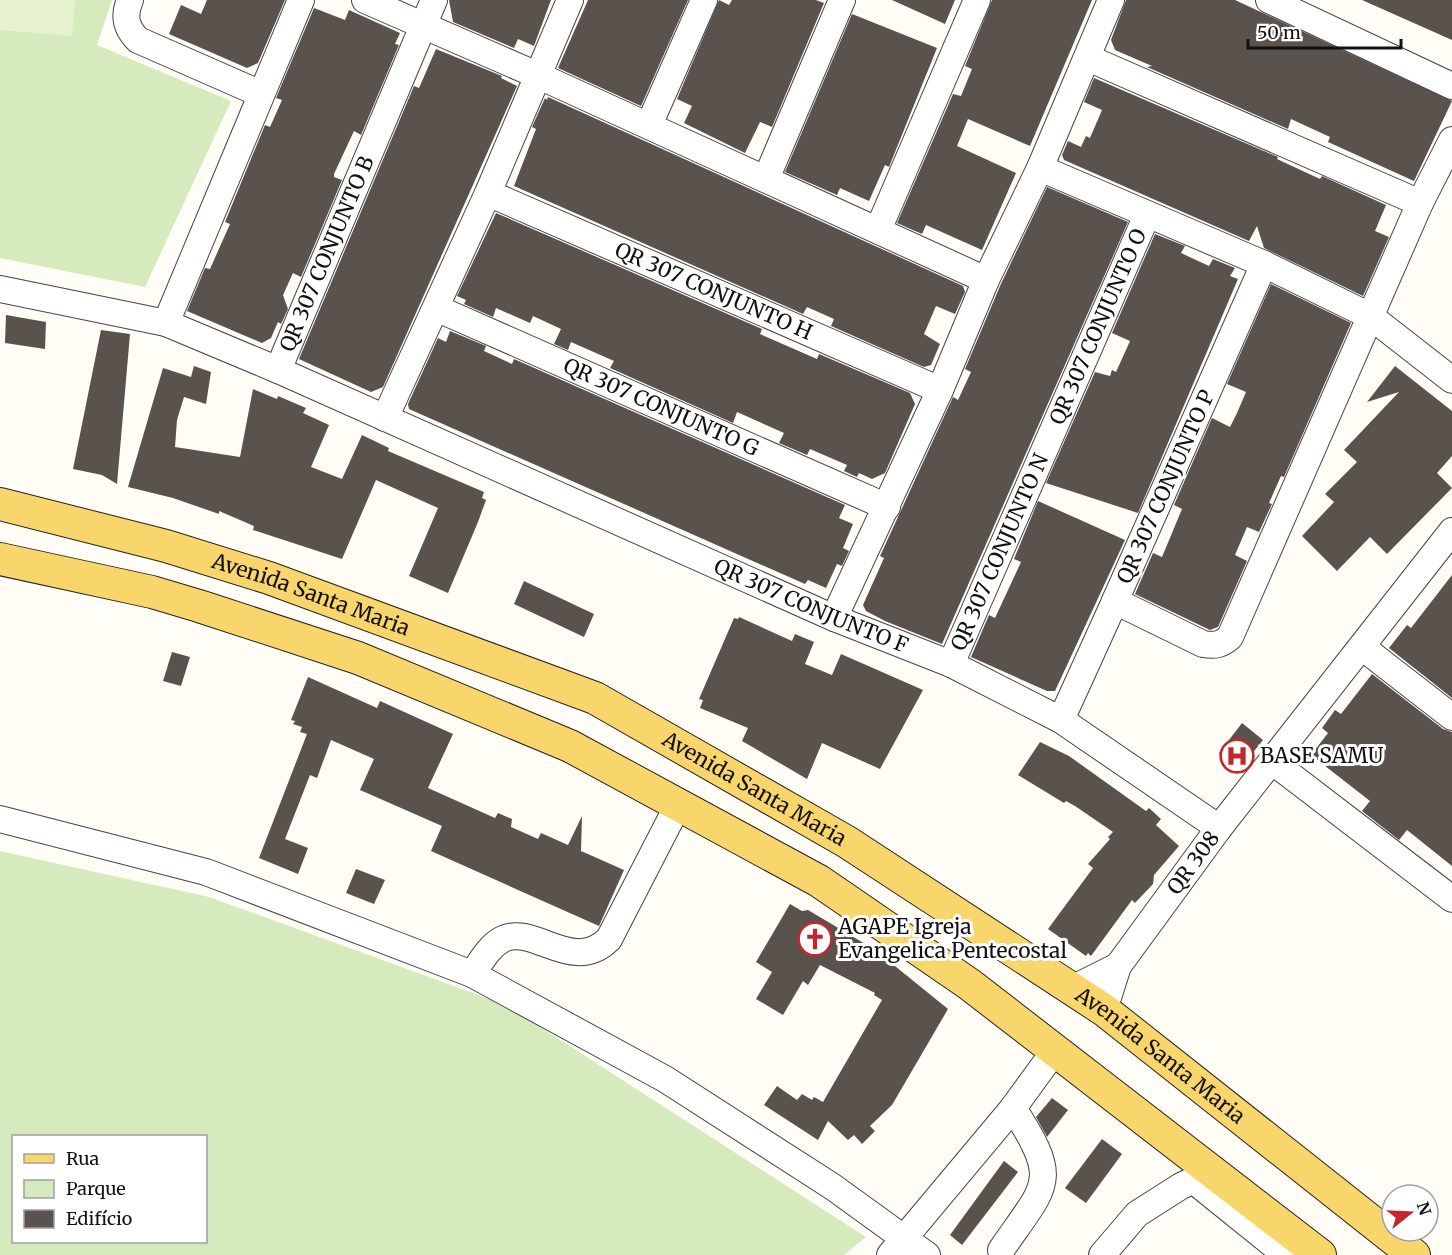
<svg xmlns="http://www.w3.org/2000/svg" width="1452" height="1255" viewBox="0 0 1452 1255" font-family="Merriweather,serif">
<rect width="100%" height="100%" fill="#fffdf5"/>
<g fill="#d5ebbd" fill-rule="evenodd">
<path d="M0 0H112L97 45 231 101 145 287 0 258Z"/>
<path d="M0 851 209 897 506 1005 866 1237 844 1255H0ZM14 1136H206V1242H14Z"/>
</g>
<path fill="#e6f2cf" d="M0 0H75L72 36 0 30Z"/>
<g fill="#5a524d">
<path d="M207 0H285L258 63 247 68 169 34 181 5 201 14Z"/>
<path d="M449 0H551L534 46 518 39 514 48 453 22Z"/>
<path d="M588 0H688L641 106 558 68Z"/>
<path d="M719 0 729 5 732 0H816L824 3 772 127 760 122 745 153 684 123 692 106 677 99Z"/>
<path d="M892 0H955L945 24Z"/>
<path d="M992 0H1092L1030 146 968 119 957 146 1016 173 982 250 926 225 922 234 897 223 953 94 961 96 972 69 965 66Z"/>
<path d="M1126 0H1235L1452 101 1414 181 1328 142 1330 137 1291 119 1288 129 1147 67 1152 66 1115 50 1111 40Z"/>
<path d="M1362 0H1452V40Z"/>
<path d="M314 8 345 20 349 10 400 33 395 44 399 45 361 135 354 131 334 174V177L342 180 301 277 293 273 283 295 288 309 281 324 278 322 271 338 262 343 187 311 205 268 210 269 230 224 225 222 265 125 270 127 282 100 276 98Z"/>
<path d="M852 14 937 48 889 167 885 165 869 201 840 188 837 195 785 172Z"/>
<path d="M436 49 502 76 501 78 517 86 383 387 371 392 299 359 414 86 419 88Z"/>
<path d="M1094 78 1278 157 1277 159 1320 179 1322 176 1386 205 1375 231 1389 237 1363 296 1264 248 1257 226 1249 241 1064 160 1062 155 1068 141 1081 147 1086 136 1090 138 1102 110 1084 102Z"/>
<path d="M548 97 963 286 965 292 955 314 936 306 924 334 940 344 931 365 924 367 831 326 834 319 807 307 803 314 514 186 536 129 532 127 545 98 547 100Z"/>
<path d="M1047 187 1128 222 942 644 885 621 866 611 863 605 884 558 880 556 892 530 953 397 958 400 971 372 965 369 1000 286Z"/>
<path d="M496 213 762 329 760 334 817 359 819 354 910 393 915 404 885 473 872 479 859 473 857 477 844 471 847 465 810 449 807 455 779 443 784 433 737 412 733 423 610 368 614 361 571 342 568 350 554 344 561 329 533 316 530 323 496 308 493 317 464 304 466 300 457 296Z"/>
<path d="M1155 234 1185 246 1181 253 1209 266 1213 259 1235 268 1230 276 1238 279 1138 513 1046 483 1095 372 1110 376 1112 370 1116 372 1130 341 1112 333Z"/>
<path d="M1271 284 1351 323 1284 477 1281 476 1269 503 1272 504 1259 532 1247 527 1235 555 1247 561 1218 627 1210 630 1135 594 1153 553 1162 557 1182 509 1174 505 1212 418 1230 427 1237 413 1246 392 1227 384Z"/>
<path d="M6 315 46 322 45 349 5 343Z"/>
<path d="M101 330 130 334 117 484 102 475 73 469Z"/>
<path d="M450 331 486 346 484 351 512 364 514 359 845 505 839 518 853 524 843 548 849 551 842 566 837 564 826 588 808 580 805 584 409 409 408 404 438 338 446 342Z"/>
<path d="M194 366 211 372 206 404 184 397 177 420 175 447 240 457 253 389 277 399 278 396 306 408 303 413 329 425 311 467 342 479 362 435 389 448 388 451 484 492 482 498 486 500 478 522 448 593 409 576 438 508 376 480 342 559 253 530 254 526 219 511V514L173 498 128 487 163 368 191 377Z"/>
<path d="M1395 366 1452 411V456L1437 473 1452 488 1387 554 1370 537 1337 571 1302 536 1334 502 1325 494 1357 462 1344 450 1399 392 1367 402Z"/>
<path d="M1038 501 1125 540 1055 691H1047L971 657 989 615 995 618 1021 562 1014 559Z"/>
<path d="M1452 575V698L1389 648 1407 625 1411 628Z"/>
<path d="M524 581 594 614 584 637 514 604Z"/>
<path d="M739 617 792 641 795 634 814 642 805 664 832 675 841 654 923 690 880 769 822 743 807 779 742 741 748 728 700 708 703 700 699 699 734 618 738 619Z"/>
<path d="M172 652 190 657 181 686 163 681Z"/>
<path d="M1372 674 1443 729 1452 732V866L1407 830 1399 840 1362 811 1370 801 1311 755 1328 733 1322 728 1335 710 1341 714Z"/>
<path d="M308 677 377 708 380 701 453 734 428 788 495 818 498 813 512 819 511 827 538 839 541 833 568 845 582 816 581 851 624 870 599 926 431 851 442 826 360 790 374 759 331 740 317 778 310 775 285 839 308 848 298 874 259 858 307 734 300 732 302 727 293 724 295 721 291 720Z"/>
<path d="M1242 723 1263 740 1239 770 1219 753Z"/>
<path d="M1040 742 1069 756 1146 811 1149 808 1161 819 1156 825 1179 846 1154 875 1153 884 1135 903 1132 900 1091 956 1088 953 1086 956 1048 929 1093 868 1088 864 1110 839 1108 837 1113 832 1075 806 1066 801 1064 803 1018 775Z"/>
<path d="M356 869 385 880 374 904 346 893Z"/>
<path d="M790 904 802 911 808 910 877 951 876 953 890 962 948 1009 892 1105 870 1126 875 1131 862 1144 854 1135 848 1140 828 1121 818 1140 764 1105 777 1086 797 1100 802 1094 812 1100 814 1097 823 1102 882 1000 874 995 875 993 820 965 808 985 803 981 783 1015 756 999 772 972 756 962Z"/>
<path d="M1052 1098 1068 1110 1047 1137 1036 1117Z"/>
<path d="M1102 1139 1122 1154 1086 1203 1065 1188Z"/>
<path d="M1004 1161 1018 1172 962 1245 950 1235Z"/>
</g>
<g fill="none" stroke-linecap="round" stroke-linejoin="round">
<defs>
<g id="minor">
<path d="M130 0C123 16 126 28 138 40L261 94"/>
<path d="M365 0 537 75 986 280"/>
<path d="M1269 0 1452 86"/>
<path d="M1088 58 1420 203"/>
<path d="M649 125 704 0"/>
<path d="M1040 168 1264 264 1370 316 1452 380"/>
<path d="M766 179 842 0"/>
<path id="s1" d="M488 193 940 390"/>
<path d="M878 230 977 0"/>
<path d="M1264 264 1115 601 1203 644C1215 646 1221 645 1230 637L1420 203 1452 140"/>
<path id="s2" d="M0 289 166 323 278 370 834 618 951 664 1061 720 1219 828"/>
<path id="s3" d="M436 308 887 507"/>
<path d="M166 323 301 0"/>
<path id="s4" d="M278 370 434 0"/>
<path d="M385 418 488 193 570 0"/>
<path d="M834 618 940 390 986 280 1040 168 1111 0"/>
<path d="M1362 647 1452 717"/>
<path id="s5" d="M951 664 1147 215"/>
<path d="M1061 720 1115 601"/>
<path d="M1273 762 1452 899"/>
<path d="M0 819 206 872 472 974 665 1079 833 1187 927 1255"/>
<path d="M472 974C481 962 489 946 503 939 534 924 573 975 609 939L678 805"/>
<path d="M1072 989 1118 966"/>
<path id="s6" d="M1104 1010 1118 966 1219 828 1452 531"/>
<path d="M1193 1180 1286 1255"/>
<path d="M1001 1250C1047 1183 1061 1182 1013 1108"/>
<path d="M890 1255 1013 1108 1056 1049"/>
<path d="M1102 1255 1137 1214 1181 1186 1213 1171"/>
</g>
<g id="major">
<path id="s7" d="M0 504 166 546 269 578 595 698 847 842 1104 1010 1414 1255"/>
<path d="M0 559 152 592 199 606 358 658 570 746 819 881 969 984 1320 1255"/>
</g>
</defs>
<use href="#minor" stroke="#444" stroke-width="28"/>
<use href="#major" stroke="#222" stroke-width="34"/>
<use href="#minor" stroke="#fff" stroke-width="26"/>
<use href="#major" stroke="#f9d66b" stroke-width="32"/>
</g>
<defs>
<symbol id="hospital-ring" viewBox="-11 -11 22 22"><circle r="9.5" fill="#fff" stroke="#c4262e" stroke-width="1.5"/><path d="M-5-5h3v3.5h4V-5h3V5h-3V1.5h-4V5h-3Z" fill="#c4262e"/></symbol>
<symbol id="church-ring" viewBox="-11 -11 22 22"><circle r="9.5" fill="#fff" stroke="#c4262e" stroke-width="1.5"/><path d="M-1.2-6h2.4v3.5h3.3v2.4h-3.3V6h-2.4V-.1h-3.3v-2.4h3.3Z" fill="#c4262e"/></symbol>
</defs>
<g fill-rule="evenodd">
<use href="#hospital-ring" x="1218" y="737" width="38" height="38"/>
<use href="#church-ring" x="796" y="920" width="38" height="38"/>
</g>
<g text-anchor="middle" stroke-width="6" stroke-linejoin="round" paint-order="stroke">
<g font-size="21" fill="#111" stroke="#fff">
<text dy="7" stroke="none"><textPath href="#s4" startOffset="126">QR 307 CONJUNTO B</textPath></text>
<text dy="7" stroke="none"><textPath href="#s1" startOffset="246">QR 307 CONJUNTO H</textPath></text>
<text dy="7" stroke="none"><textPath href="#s5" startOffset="368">QR 307 CONJUNTO O</textPath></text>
<text dy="7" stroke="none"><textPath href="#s3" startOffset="246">QR 307 CONJUNTO G</textPath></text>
<text transform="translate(1166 487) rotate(-66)" y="7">QR 307 CONJUNTO P</text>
<text dy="7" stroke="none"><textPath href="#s5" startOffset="122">QR 307 CONJUNTO N</textPath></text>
<text dy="7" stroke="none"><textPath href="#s7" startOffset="324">Avenida Santa Maria</textPath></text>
<text dy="7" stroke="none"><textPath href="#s2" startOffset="874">QR 307 CONJUNTO F</textPath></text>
<text dy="7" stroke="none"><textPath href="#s7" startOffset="810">Avenida Santa Maria</textPath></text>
<text dy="7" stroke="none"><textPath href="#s6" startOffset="174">QR 308</textPath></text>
<text dy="7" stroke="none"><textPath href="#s7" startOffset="1296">Avenida Santa Maria</textPath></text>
</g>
<g font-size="21" fill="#111" stroke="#fff" text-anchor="start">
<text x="1260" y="763">BASE SAMU</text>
<text x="838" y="934">AGAPE Igreja<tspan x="838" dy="24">Evangelica Pentecostal</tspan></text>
</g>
</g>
<rect x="12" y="1135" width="195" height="108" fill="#ffffff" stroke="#a0a0a0" stroke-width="1.5"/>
<rect x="24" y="1154" width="30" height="9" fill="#f9d66b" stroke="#a0a0a0" stroke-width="1.5"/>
<text x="66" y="1165" font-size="18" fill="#111111">Rua</text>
<rect x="24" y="1180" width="30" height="18" fill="#d5ebbd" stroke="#a0a0a0" stroke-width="1.5"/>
<text x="66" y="1195" font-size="18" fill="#111111">Parque</text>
<rect x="24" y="1210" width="30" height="18" fill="#5a524d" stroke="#a0a0a0" stroke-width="1.5"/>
<text x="66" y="1225" font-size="18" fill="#111111">Edifício</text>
<g transform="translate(1410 1213) rotate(72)"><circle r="28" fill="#ffffff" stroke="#a0a0a0" stroke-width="1.5"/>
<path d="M0-4.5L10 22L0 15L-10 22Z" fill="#c4262e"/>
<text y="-9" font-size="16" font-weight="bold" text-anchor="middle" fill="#111111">N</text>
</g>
<path d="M1248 39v9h153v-9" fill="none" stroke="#111111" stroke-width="3"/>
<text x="1257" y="39" font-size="18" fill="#111111" stroke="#ffffff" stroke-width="4.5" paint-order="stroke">50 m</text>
</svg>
